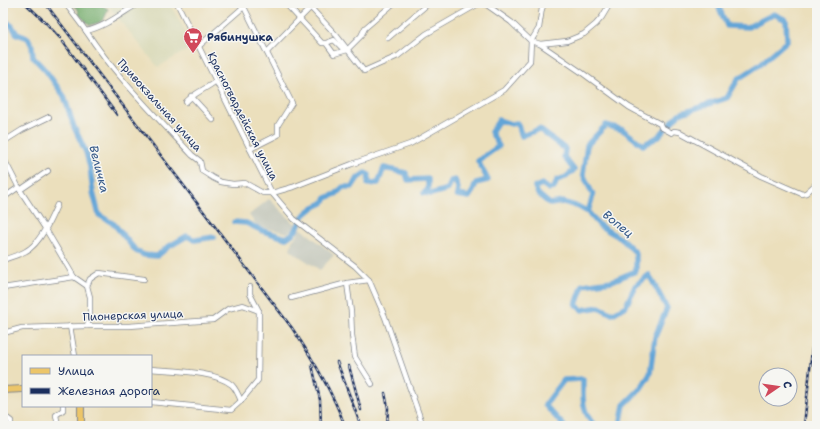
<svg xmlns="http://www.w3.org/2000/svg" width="820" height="429" viewBox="0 0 820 429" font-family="'Shantell Sans',sans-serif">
<rect width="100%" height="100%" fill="#f6f6f2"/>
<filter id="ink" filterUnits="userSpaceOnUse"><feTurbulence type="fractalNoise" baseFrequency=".025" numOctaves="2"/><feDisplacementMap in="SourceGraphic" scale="8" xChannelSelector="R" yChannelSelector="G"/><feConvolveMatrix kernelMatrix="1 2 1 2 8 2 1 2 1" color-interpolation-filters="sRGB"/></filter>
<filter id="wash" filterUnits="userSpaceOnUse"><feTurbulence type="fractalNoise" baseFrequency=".012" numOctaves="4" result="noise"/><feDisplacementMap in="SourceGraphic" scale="16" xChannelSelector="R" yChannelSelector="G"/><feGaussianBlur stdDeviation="0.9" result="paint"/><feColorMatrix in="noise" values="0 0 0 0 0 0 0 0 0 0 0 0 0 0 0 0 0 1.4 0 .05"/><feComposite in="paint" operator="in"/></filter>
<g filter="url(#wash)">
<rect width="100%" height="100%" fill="#ebdfbc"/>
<path fill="#dadab9" d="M106 3H169L194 46 158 67Z"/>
<path fill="#c3c6b9" d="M269 199 292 221 334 255 320 270 290 250 292 241 298 234 293 228 288 233 257 226 249 215Z"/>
<path fill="#72ab69" stroke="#466d64" d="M71 3H98L108 9C104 21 103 22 90 25L79 15 78 9Z"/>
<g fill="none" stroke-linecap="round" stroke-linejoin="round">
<g stroke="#63a5d7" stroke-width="5.5">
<path d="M3 19 12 26 17 34 28 38 32 46 33 57 46 71 64 96 74 127 86 152 90 167 93 192 99 215 114 224 136 251 144 255 157 256 168 247 187 236 195 240 214 237"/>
<path d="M234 222 246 223 263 231 286 238C298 231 296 229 302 218 307 210 315 207 323 203L326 198 336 194 343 187H352L358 178 365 173 369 175 368 184 378 183 384 168 406 173 408 180 428 179V190L424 193 431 194 448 189 451 181 455 180 458 188 457 195 469 197 473 191 476 183 488 180 478 161 499 146 491 132 499 120 511 124 517 123 522 136 539 129 565 149 564 157 574 170 566 177 557 180 554 188 549 189 542 184 535 187 538 194 550 204 563 202 579 207 588 212"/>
<path d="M564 426 545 405 564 380 583 379C583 398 581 411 595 426"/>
<path d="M620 426 624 405 641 388 650 374 655 337 667 308 649 275 635 286 626 306 612 314 599 307 582 310 576 305 583 285 612 281 636 271V253L622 239 600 226 588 212 593 195 583 174 587 145 606 125 623 130 643 145 658 137 679 114 727 98 738 79 758 66 787 41 786 20 774 14 748 27 727 26 717 3"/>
</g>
</g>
</g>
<g filter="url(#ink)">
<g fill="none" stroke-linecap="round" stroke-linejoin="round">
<defs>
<g id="minor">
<path d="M65 3 86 31C105 27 122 13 139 3"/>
<path d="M177 3 272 193 294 219 355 266 369 280 385 317 423 426"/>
<path d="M285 3 322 43H326L334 54 347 50 342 48 334 40 326 43"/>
<path d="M484 3 511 22 531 41 540 44 567 41 584 34 596 24 602 17 608 7 612 3"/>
<path d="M244 7 292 103 278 125V135L250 149"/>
<path d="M311 8 337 36 364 71 398 56 426 34 480 3"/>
<path d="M86 31C116 77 155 115 192 155L200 161 202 171 213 178 221 182 233 184 245 183 263 193H272L293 187 352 164 410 144 504 90 530 61 531 41 539 28 542 8 546 3"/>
<path d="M388 38 429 3"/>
<path d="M540 44 581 72 629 107 660 124 661 127 672 133 674 131 680 132 761 176 802 194 806 193 817 183"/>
<path d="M199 46 248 3"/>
<path d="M347 50 361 36 365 28 394 3"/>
<path d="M267 52 315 3"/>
<path d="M191 96 213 120"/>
<path d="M186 102C194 93 206 89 216 81"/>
<path d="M3 142 22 130 49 117"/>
<path d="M3 157 20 190 45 228 74 277 87 286"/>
<path d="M20 190 48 171"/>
<path d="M3 198 19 187"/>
<path d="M3 260C11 257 19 255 26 251 40 244 51 219 57 205"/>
<path d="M369 280 347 283 351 312 352 335 355 357 372 384"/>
<path d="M3 288 74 277"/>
<path d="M291 298 347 283"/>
<path d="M70 326 75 356"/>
<path d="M87 326 90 314V297L87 286 90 279 99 273 144 279"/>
<path d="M3 333 22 328 87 326H129L213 320 228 309 243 305 259 311"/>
<path d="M151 369C173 371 216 371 232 385 236 389 239 396 241 401"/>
<path d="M151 402 231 410 241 401 258 380 259 311 250 294V287"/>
<path d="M3 415 11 421V426"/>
<path d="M58 426 56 415 63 410V406"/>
</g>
<g id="major">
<path d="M3 390 23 389"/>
<path d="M81 406V426"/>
</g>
</defs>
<use href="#minor" stroke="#83878d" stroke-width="6"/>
<use href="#major" stroke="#83878d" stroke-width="8"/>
<use href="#minor" stroke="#fff" stroke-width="4.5"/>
<use href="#major" stroke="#ecc569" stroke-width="6"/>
<defs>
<g id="rail">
<path d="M25 3 44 21 60 38"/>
<path d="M45 3 292 328C313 359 332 391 345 426"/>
<path d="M63 42 117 115"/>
<path d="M337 362 361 426"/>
<path d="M312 365 320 400 321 426"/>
<path d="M349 366 361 410"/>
<path d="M385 393 388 408 387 426"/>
<path d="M804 426 817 302"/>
</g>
</defs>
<use href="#rail" stroke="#1b2f5e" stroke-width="2.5"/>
<use href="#rail" stroke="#f6f6f2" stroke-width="1" stroke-dasharray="3" stroke-linecap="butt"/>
</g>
</g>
<defs>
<symbol id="supermarket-pin" viewBox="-11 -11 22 30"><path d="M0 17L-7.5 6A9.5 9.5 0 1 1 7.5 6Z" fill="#d1495b" stroke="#f6f6f2"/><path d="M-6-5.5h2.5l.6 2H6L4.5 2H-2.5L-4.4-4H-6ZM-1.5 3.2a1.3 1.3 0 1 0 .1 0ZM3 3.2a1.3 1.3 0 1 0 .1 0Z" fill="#fff"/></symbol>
</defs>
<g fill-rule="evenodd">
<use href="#supermarket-pin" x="182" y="26" width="22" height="30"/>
</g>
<g text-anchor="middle" stroke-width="3" stroke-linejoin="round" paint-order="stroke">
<g font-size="11" font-weight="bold" fill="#1b2f5e" stroke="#f6f6f2" text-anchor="start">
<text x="207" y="41">Рябинушка</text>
</g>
<g font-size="11" fill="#1b2f5e" stroke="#f6f6f2">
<text transform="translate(160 105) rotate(48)" y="4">Привокзальная улица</text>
<text transform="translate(243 116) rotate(63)" y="4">Красногвардейская улица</text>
<text transform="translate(133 315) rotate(-2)" y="4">Пионерская улица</text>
</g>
<g font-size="12" font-style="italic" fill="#345888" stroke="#f6f6f2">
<text transform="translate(99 169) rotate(76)" y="4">Величка</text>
<text transform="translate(618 224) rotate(39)" y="4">Вопец</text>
</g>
</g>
<rect width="820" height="429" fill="none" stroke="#f6f6f2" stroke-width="16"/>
<rect x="22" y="355" width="130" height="52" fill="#f6f6f2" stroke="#9ea6b7"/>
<rect x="30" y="368" width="20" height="6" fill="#ecc569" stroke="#9ea6b7"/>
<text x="58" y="375" font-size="12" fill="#1b2f5e">Улица</text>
<rect x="30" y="388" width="20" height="6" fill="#1b2f5e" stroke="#9ea6b7"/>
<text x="58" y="395" font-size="12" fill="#1b2f5e">Железная дорога</text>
<g transform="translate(778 387) rotate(77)"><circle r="19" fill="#f6f6f2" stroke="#9ea6b7"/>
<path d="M0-3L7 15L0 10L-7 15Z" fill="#d1495b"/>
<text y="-6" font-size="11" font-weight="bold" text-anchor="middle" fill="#1b2f5e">С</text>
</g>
</svg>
